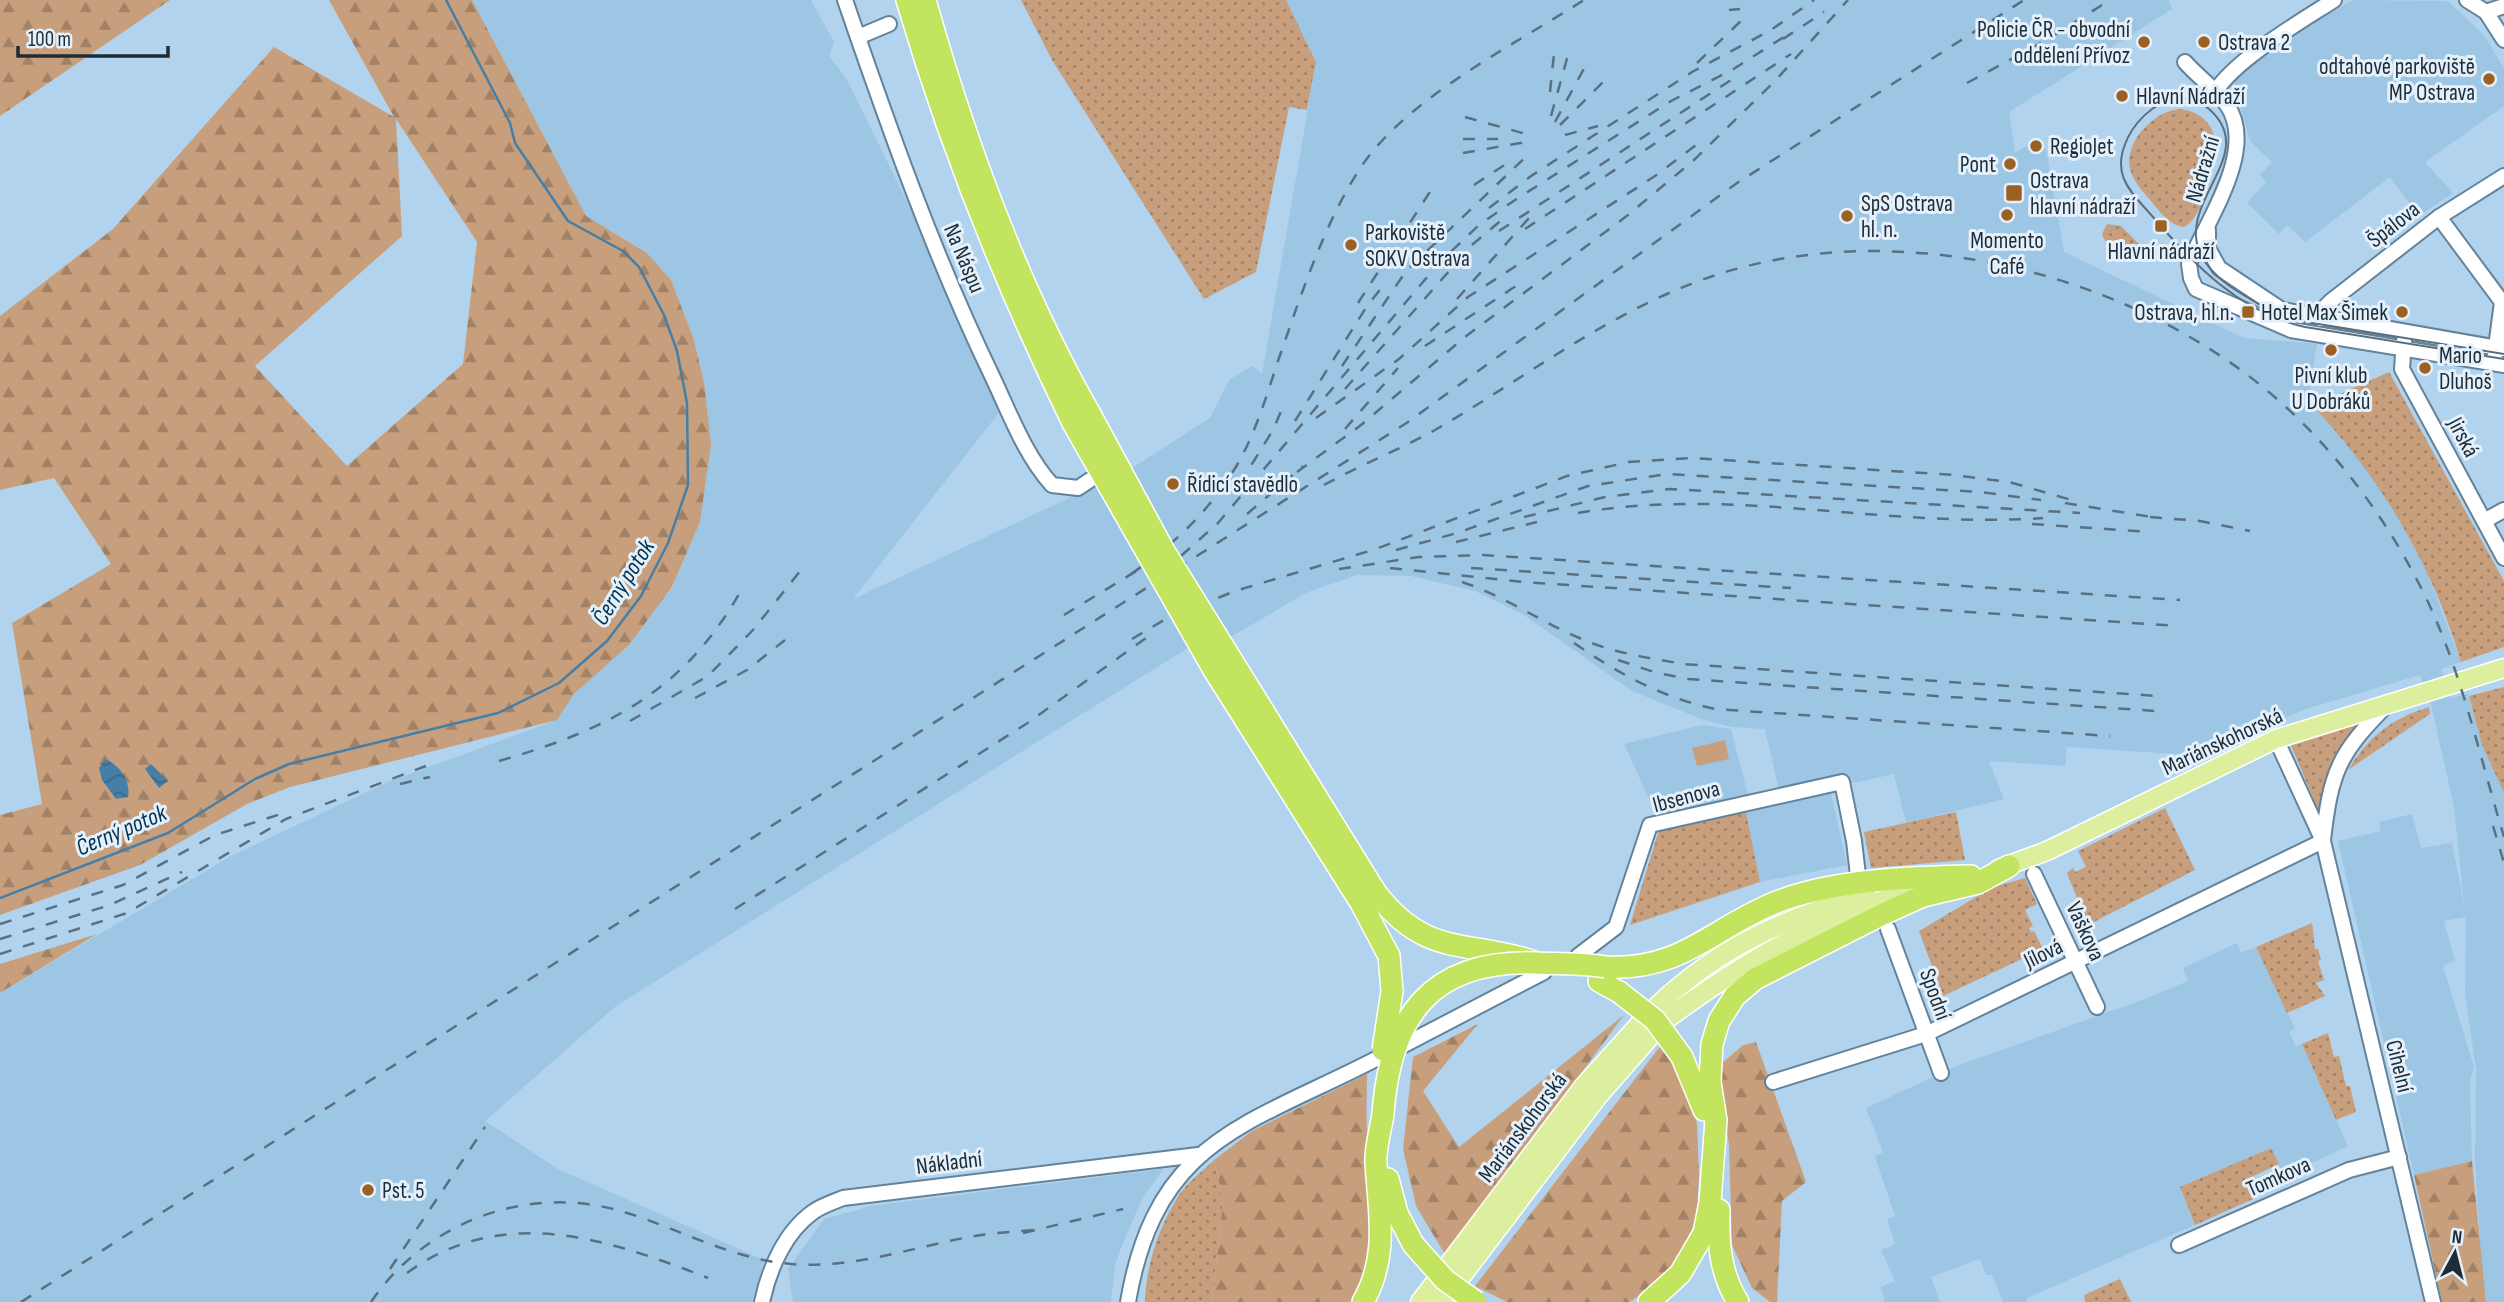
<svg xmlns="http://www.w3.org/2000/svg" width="2504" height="1302" viewBox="0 0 2504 1302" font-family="'Sofia Sans Condensed',sans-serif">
<defs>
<pattern id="grass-dots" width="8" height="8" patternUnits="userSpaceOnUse" patternTransform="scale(1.75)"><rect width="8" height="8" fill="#c89f7c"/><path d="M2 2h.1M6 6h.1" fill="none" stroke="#a28266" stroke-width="1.8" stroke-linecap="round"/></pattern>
<pattern id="forest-firs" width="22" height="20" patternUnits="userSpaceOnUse" patternTransform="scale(1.75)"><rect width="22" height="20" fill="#c89f7c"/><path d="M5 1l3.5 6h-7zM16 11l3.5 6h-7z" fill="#a28266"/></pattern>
<pattern id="water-waves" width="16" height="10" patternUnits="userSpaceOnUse" patternTransform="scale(1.75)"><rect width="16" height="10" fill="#457fa8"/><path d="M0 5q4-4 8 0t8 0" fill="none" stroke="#39688a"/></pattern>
</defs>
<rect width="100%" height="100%" fill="#b1d3ee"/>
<g fill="#9dc6e4">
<path d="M472 0H811L834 42 829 56 846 78 925 238 1001 410 853 599 1129 470 1210 418 1230 379 1253 366 1262 374 1316 62 1286 0H2169L2172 9 2009 112 2015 153 2040 138 2042 148H2046L2064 252 2244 338 2317 344 2310 385 2313 406 2350 446 2392 505 2420 554 2461 662 2441 669 2451 698 2468 694 2482 745 2504 793V1302H2486L2482 1275 2475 1160 2476 1069 2465 994 2466 917 2444 921 2455 960 2443 966 2474 1067 2470 1081 2472 1161 2414 1175 2338 841 2381 831 2379 822 2412 814 2421 848 2452 843 2464 904 2454 807 2431 704 2420 675 2306 709 2191 755 2067 747 2065 766 1989 761 2004 799 1906 823 1894 774 1781 799 1765 729 1732 727 1704 720 1632 691 1524 615 1475 591 1411 576 1358 575 1308 592 1234 635 1188 648 1037 742 616 1006 485 1121 558 1169 764 1260 752 1302H0V993L231 856 388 782 557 720 574 694 629 645 672 588 700 522 704 382 694 340 671 280 647 253 586 216Z"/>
<path d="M2354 0 2448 1 2485 36 2504 69V106L2425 162 2453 193 2419 216 2390 177 2305 242 2287 225 2279 234 2247 203 2266 182 2260 175 2272 162 2250 141 2233 80 2322 16Z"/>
<path d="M1702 725 1731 729 1748 795 1657 816 1624 744Z"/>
<path d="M1831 793 1847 865 1760 882 1746 812Z"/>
<path d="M2237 943 2241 953 2256 947 2295 1028 2289 1032 2296 1047 2302 1044 2348 1146 2284 1176 2271 1149 2180 1188 2195 1225 2027 1298 2026 1302H2003L1992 1275H1986L1980 1259 1931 1277 1940 1302H1885L1881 1287 1895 1281 1881 1250 1895 1244 1887 1219 1895 1216 1875 1157 1883 1152 1866 1108 1959 1065 2137 1002 2188 981 2183 968Z"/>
<path d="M1163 1169 1141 1201 1123 1243 1115 1265 1111 1302H793L788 1269 824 1219 871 1206Z"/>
</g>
<g fill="url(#grass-dots)">
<path d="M1021 0H1286L1316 62 1307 110 1289 107 1256 272 1204 299 1052 60Z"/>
<path d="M2181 109C2194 111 2206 117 2212 130 2221 151 2205 218 2184 227 2170 225 2163 215 2154 205 2145 193 2134 184 2130 169 2124 141 2155 110 2181 109Z"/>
<path d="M2107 224 2121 226 2148 253C2131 255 2107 252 2102 234Z"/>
<path d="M2389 372 2504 581V647L2461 662C2432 564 2382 480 2313 406Z"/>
<path d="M2504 687V793L2482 745 2469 696Z"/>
<path d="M2429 707 2430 714 2348 770C2369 736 2391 719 2429 707Z"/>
<path d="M2360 720 2361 723 2333 759 2320 814 2290 743Z"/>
<path d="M2165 808 2195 870 2088 925 2067 873 2073 868 2075 872 2086 867 2078 851Z"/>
<path d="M1746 812 1760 882 1630 925 1659 830Z"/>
<path d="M1956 812 1965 860 1871 868 1864 832Z"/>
<path d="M2025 878 2037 904 2025 910 2033 926 2029 928 2031 932 2034 931 2043 949 1943 996 1919 931 1993 887Z"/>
<path d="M2312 923 2315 949H2318L2321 960 2318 961 2324 980 2316 983 2325 996 2287 1013 2256 947Z"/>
<path d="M2328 1033 2334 1057 2339 1056 2346 1086H2350L2356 1112 2336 1120 2302 1044Z"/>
<path d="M2271 1148 2279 1164 2245 1180 2253 1199 2195 1225 2180 1187Z"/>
<path d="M1214 1160 1223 1200 1212 1302H1145C1146 1264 1159 1227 1179 1195 1188 1182 1203 1171 1214 1160Z"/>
<path d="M2120 1279 2131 1302H2085L2084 1295Z"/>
</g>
<g fill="url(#forest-firs)" fill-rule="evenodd">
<path d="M0 0H170L0 116Z"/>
<path d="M329 0H472L586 216 647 253 671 280 694 340 704 382 711 444 700 522 672 587 629 645 574 694 557 720 290 787 247 804 140 865 0 915V815L42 804 12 623 111 564 54 478 0 490V316L113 229 274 47 394 117ZM396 119 477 242 463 364 347 466 255 366 402 236Z"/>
<path d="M97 934 0 993V964Z"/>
<path d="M1624 1015 1446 1256 1416 1206 1403 1149 1413 1057 1478 1024 1423 1091 1459 1147Z"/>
<path d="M1756 1042 1806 1182 1782 1201 1777 1302H1770L1752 1288 1732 1245 1729 1146 1719 1066 1743 1045Z"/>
<path d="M1662 1044 1683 1075 1697 1124 1699 1174 1697 1215 1682 1256 1656 1286 1629 1302H1507L1475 1286Z"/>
<path d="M1367 1074C1367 1092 1366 1111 1367 1128 1373 1190 1386 1245 1352 1302H1212L1223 1200 1214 1160 1252 1131Z"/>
<path d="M2472 1161 2486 1302H2442L2414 1175Z"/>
</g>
<path fill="#c89f7c" d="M1725 740 1729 759 1697 766 1692 748Z"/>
<g fill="url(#water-waves)">
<path d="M105 759C120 765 131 781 128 797L116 799 102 780 99 768Z"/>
<path d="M151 764 168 781 159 788 145 769Z"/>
</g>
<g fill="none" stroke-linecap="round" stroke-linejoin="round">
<path stroke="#457fa8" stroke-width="2.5" d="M0 898 168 833 255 779 289 764 498 713 559 683 607 641 641 596 668 543 688 485 687 403 677 351 664 315 639 267 623 251 568 221 515 143 510 123 446 0"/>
<defs>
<g id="minor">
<path d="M845 0C889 128 934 256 993 378 1010 414 1025 455 1052 485L1078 488 1090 480"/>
<path d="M2467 0 2486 12 2504 40"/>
<path d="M2486 12 2504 6"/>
<path d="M858 37 889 24"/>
<path d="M2185 62C2198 77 2216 89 2227 105 2258 150 2206 221 2189 264L2191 278 2196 289 2291 330 2504 365"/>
<path d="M2215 92C2236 59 2300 22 2334 0"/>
<path d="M2439 217 2502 302 2495 355"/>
<path d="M2208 230V248L2219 268 2282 310 2504 349"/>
<path d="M2321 319 2324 308 2331 301 2439 217 2504 176"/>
<path d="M2404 341 2402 369 2504 558"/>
<path d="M2484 521 2504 510"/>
<path d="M2276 739 2323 841 2433 1302"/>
<path d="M2323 840C2331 772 2338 754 2387 705"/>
<path d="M2034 874 2097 1007"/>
<path d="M1888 929 1941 1073"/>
<path d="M1578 956 1616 927 1650 825 1842 782 1854 841 1859 884"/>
<path d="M1402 1046 1544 972"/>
<path d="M1773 1082 1926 1034 2323 841"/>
<path d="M2179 1245 2349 1170 2399 1157"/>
<path d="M762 1302C769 1269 785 1232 813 1212 821 1206 833 1202 843 1198L1198 1155"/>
<path d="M1128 1302C1156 1139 1246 1126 1376 1059"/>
</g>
<g id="major">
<path d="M1998 869 2047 851 2276 739 2504 668"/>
<path d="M1656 1007C1719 947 1784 918 1867 895"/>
<path d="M1667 1019C1745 961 1828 912 1924 888"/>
<path d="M1445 1269 1583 1087 1644 1019"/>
<path d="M1458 1281 1599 1095 1655 1031"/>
<path d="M1420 1302 1437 1280"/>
<path d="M1441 1302 1449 1292"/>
</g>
<g id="highway">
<path d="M907 0C950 146 1006 286 1073 423"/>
<path d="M925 0C964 139 1018 288 1090 414"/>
<path d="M1376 893C1427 959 1467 939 1535 962"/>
<path d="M1361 903 1389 956 1392 991"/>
<path d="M1606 967C1681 971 1711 929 1774 903 1831 880 1909 877 1971 876"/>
<path d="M1599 981 1619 992"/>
<path d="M1682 1057 1704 1110"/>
<path d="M1388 1179 1397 1213 1413 1244"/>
<path d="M1719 1210C1718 1244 1720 1273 1738 1302"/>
<path d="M1363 1302C1389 1256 1379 1213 1376 1163 1375 1147 1381 1129 1383 1114"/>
<path d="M1649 1302 1680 1274 1704 1233 1710 1202 1716 1120 1710 1082 1712 1044 1719 1021 1735 996 1755 979 1881 915 1923 896 1978 883 2009 866"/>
</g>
</defs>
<use href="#minor" stroke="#63839b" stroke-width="18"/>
<use href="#major" stroke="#fff" stroke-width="21"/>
<use href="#highway" stroke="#fff" stroke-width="24"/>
<use href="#minor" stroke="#fff" stroke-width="14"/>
<use href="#major" stroke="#dbef9e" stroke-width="18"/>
<use href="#highway" stroke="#c3e45e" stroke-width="21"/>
<path stroke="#5a7081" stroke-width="2" d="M2504 354 2306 322C2279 316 2257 304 2234 289 2133 221 2272 164 2209 109 2168 72 2107 139 2124 179 2130 194 2143 205 2153 217 2194 265 2241 313 2305 327L2504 359"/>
<g stroke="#5a7081" stroke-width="2.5" stroke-dasharray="12 12" stroke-linecap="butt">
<path d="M1729 10 1740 9"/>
<path d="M1783 39 1824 12"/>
<path d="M1697 63 1745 17"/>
<path d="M1967 83 2048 39 2110 0"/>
<path d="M1550 92 1554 54"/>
<path d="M1551 116 1568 55"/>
<path d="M1465 117 1526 134"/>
<path d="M1555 122 1587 63"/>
<path d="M1560 125 1607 78"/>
<path d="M1565 135 1598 126"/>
<path d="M1463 139H1498"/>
<path d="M1463 153 1526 142"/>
<path d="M1474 185 1512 160"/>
<path d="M1489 208 1531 176 1692 72 1771 30 1814 0"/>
<path d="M1525 229 1791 54"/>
<path d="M1499 231 1731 80"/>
<path d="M1457 299 1529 218"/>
<path d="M1358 303 1435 184"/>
<path d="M1425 346 1516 286"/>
<path d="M1342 366 1406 271 1531 152"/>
<path d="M1345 389 1473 244 1504 218"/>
<path d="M1316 418 1399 359 1468 297 1655 176 1704 139"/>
<path d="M1295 421 1367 306 1383 286"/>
<path d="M1345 429 1398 368"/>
<path d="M1297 472 1361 425 1465 337 1628 215 1694 160 1775 81 1848 0"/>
<path d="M1239 485 1273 430 1282 409"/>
<path d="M1324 485C1360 465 1399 450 1435 430 1527 377 1611 310 1713 276 1884 219 2093 264 2238 368 2312 421 2375 499 2417 580 2459 659 2478 751 2504 837"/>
<path d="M2065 503 2158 518"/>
<path d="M1578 513C1732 486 1888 529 2043 518"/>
<path d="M1247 514 1303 466"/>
<path d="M1524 517 1605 497 1670 489 2080 513"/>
<path d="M2150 517 2200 521 2250 531"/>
<path d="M2032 524 2150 532"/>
<path d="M1456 542 1537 522"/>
<path d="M1396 550 1457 533 1588 486 1667 474 1980 492 2041 500"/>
<path d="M1181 556 1218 523 1440 262 1479 225 1515 200 1671 101 1732 70 1790 33"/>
<path d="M1390 568 1523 582 2178 626"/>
<path d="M1471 568 1791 588"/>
<path d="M1339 569 1419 557 1483 555 2180 600"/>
<path d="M1131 574C1174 545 1211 509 1237 465 1256 432 1266 397 1278 361 1300 298 1324 223 1361 167 1407 98 1514 45 1584 0"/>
<path d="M1462 582C1505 596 1542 623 1584 640 1615 653 1649 658 1683 664L2158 696"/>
<path d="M1064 615 1138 570"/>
<path d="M1132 639 1164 620 1235 591 1376 549 1567 476 1629 462 1692 458 1954 475 2009 482 2075 501"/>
<path d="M1574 643C1619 674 1661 697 1715 709L2110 736"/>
<path d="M1618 660 1657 673 1688 679 2156 711"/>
<path d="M695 698 747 670 785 640"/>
<path d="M630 721 708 676 753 630 801 570"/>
<path d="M499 761C610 729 687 690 744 585"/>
<path d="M400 784 430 777"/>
<path d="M2493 826 2504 863"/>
<path d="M735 909 1026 724 1146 638"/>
<path d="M0 924 123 885 215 835 284 813"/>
<path d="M0 939 110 905 182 872"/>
<path d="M0 954 127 913 286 819 426 766"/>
<path d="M1023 1233 1123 1209"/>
<path d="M390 1269 485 1127"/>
<path d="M407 1273C503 1203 608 1239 708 1278"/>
<path d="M21 1302 1408 422 1737 183 2024 0"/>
<path d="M371 1302C426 1221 530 1183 624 1212 680 1229 731 1259 791 1264 852 1269 910 1248 969 1237 990 1233 1012 1232 1033 1230"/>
</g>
<defs>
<g id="highway-bridge">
<path d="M1090 414 1164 551 1376 893"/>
<path d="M1073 423 1214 670 1361 903"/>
<path d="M1619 992 1655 1020 1682 1057"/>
<path d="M1383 1050 1392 991"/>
<path d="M1383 1114C1390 1015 1432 959 1537 963 1561 964 1582 963 1606 967"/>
<path d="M1413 1244 1445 1280 1476 1302"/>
</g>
</defs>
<use href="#highway-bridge" stroke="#fff" stroke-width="24" stroke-linecap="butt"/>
<use href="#highway-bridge" stroke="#c3e45e" stroke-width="21"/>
</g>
<g fill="#9c6022" stroke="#e4f1fc" stroke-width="2.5">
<circle cx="2144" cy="42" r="7"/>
<circle cx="2204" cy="42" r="7"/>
<circle cx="2489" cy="79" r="7"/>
<circle cx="2122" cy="96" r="7"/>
<circle cx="2036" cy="146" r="7"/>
<circle cx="2010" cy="164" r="7"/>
<rect x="2005" y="184" width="18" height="18" rx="3.5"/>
<circle cx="2007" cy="215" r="7"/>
<circle cx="1847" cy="216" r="7"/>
<rect x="2154" y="219" width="14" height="14" rx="3.5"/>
<circle cx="1351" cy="245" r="7"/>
<rect x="2241" y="305" width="14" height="14" rx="3.5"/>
<circle cx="2402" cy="312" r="7"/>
<circle cx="2331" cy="350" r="7"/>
<circle cx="2425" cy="368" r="7"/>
<circle cx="1173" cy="484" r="7"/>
<circle cx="368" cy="1190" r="7"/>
</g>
<g text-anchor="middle" stroke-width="6" stroke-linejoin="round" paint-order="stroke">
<g font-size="23" fill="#1e2c36" stroke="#e4f1fc" text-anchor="start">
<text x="2130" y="37" text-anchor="end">Policie ČR - obvodní<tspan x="2130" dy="26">oddělení Přívoz</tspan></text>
<text x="2218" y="50">Ostrava 2</text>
<text x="2475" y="74" text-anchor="end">odtahové parkoviště<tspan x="2475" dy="26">MP Ostrava</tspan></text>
<text x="2136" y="104">Hlavní Nádraží</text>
<text x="2050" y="154">RegioJet</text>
<text x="1996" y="172" text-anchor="end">Pont</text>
<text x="2030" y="188">Ostrava<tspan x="2030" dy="26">hlavní nádraží</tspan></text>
<text x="1861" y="211">SpS Ostrava<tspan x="1861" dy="26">hl. n.</tspan></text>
<text x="1365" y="240">Parkoviště<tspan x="1365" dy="26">SOKV Ostrava</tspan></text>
<text x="2007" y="248" text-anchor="middle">Momento<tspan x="2007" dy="26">Café</tspan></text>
<text x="2161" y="259" text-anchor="middle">Hlavní nádraží</text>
<text x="2234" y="320" text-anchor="end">Ostrava, hl.n.</text>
<text x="2388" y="320" text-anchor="end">Hotel Max Šimek</text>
<text x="2439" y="363">Mario<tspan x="2439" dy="26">Dluhoš</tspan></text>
<text x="2331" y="383" text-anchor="middle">Pivní klub<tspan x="2331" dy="26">U Dobráků</tspan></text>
<text x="1187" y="492">Řídicí stavědlo</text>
<text x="382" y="1198">Pst. 5</text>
</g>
<g font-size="23" fill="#1e2c36" stroke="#e4f1fc">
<text transform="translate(2202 169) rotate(-73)" y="8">Nádražní</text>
<text transform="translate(2393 224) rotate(-38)" y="8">Špálova</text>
<text transform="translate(965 258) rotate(67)" y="8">Na Náspu</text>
<text transform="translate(2464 437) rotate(62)" y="8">Jirská</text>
<text transform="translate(2222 741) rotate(-25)" y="8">Mariánskohorská</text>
<text transform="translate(1686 796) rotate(-15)" y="8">Ibsenova</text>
<text transform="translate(2086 931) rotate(65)" y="8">Vaškova</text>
<text transform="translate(2043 953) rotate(-26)" y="8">Jílová</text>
<text transform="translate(1936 994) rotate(70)" y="8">Spodní</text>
<text transform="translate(2400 1066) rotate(76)" y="8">Cihelní</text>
<text transform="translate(1522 1127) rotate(-53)" y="8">Mariánskohorská</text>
<text transform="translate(949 1162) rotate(-7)" y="8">Nákladní</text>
<text transform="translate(2278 1176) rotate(-24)" y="8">Tomkova</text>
</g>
<g font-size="24" font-style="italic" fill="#01324f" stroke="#e4f1fc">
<text transform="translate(623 582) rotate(-58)" y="8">Černý potok</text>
<text transform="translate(121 830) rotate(-23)" y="8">Černý potok</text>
</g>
</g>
<g transform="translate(2455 1253) rotate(7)" stroke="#e4f1fc" stroke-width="5" paint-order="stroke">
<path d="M0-5L12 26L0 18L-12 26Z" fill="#1e2c36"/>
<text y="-10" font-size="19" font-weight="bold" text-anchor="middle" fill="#1e2c36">N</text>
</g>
<path d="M18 46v10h150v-10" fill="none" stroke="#1e2c36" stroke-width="3.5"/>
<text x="28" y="46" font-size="21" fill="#1e2c36" stroke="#e4f1fc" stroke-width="5" paint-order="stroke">100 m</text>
</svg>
